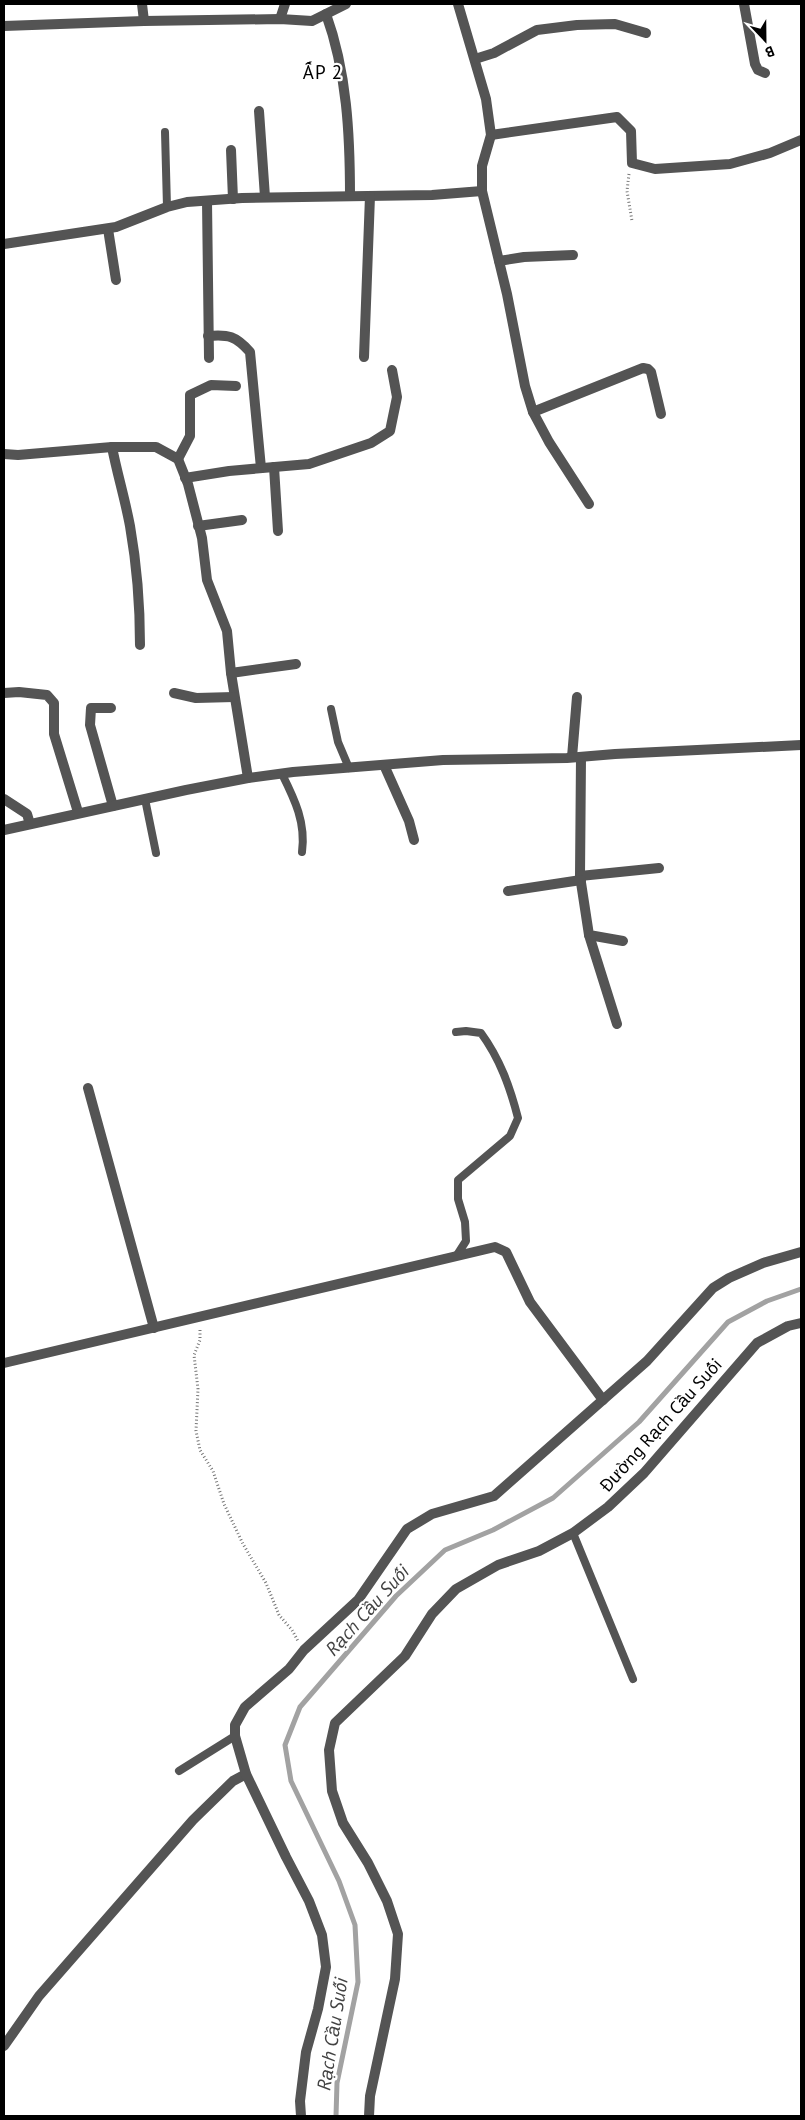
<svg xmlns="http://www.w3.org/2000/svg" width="805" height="2120" viewBox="0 0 805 2120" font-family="'PT Sans',sans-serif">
<rect width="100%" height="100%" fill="#fff"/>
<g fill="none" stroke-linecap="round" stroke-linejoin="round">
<path stroke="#a2a2a2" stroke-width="5" d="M336 2116 337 2083 358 1982 355 1925 339 1881 291 1781 285 1745 300 1707 396 1596 445 1550 493 1530 553 1498 639 1422 728 1322 767 1301 801 1289"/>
<g stroke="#767676" stroke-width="3" stroke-dasharray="1 2.5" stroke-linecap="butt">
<path d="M629 174 627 191 632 221"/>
<path d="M200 1330V1340L194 1355 198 1389 196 1431 200 1450 213 1471 224 1504 243 1544 266 1583 279 1615 292 1630 298 1641"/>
</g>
<g stroke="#545454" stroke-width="8">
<path d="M165 132 167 207"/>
<path d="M331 709 338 742 349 768"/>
<path d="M282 774C295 800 306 823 302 852"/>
<path d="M145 799 156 853"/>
<path d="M456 1032 466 1031 481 1033C500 1059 510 1087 518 1118L510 1136 458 1180V1199L465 1222 466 1241 457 1255"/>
<path d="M573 1533 633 1679"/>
<path d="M179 1771 235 1736"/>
</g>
<g stroke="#545454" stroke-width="10">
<path d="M142 4 144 21"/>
<path d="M458 4 486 99 491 135 482 166V191L507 294 525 386 533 412 549 442 589 504"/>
<path d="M744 4 755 64 758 70 765 73"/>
<path d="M326 14C347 72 350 135 350 196"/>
<path d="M280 19 285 4"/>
<path d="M4 26 144 21 280 19 312 21 346 4"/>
<path d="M475 59 494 53 537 30 577 25 615 24 646 33"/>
<path d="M259 111 265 197"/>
<path d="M491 135 617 117 631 131 632 163 655 169 730 164 770 153 801 140"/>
<path d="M231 150 233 199"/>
<path d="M207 201 209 358"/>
<path d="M108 229 116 280"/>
<path d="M4 244 116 227 167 207 187 202 242 198 432 195 482 191"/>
<path d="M499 261 524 257 573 255"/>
<path d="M208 336C228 334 236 336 250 352L261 468"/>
<path d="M364 357 370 196"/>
<path d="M533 412 643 368 648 369 651 372 661 414"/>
<path d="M112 447C117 473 125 499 130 526 137 566 140 605 140 645"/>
<path d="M4 454 18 455 112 447H156L178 459 188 484 202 538 207 580 227 631 231 673 248 778"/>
<path d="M178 459 190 436V395L211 385 236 386"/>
<path d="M274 467 278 531"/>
<path d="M185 478 229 471 309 464 371 443 390 431 397 397 392 370"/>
<path d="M198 526 242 520"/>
<path d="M231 673 296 664"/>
<path d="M4 693 19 692 47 695 54 703V734L78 812"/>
<path d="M174 693 196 698 234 697"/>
<path d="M111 708H91L90 725 113 806"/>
<path d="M572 757 577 697"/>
<path d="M581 757 580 876 589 935 623 941"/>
<path d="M384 765 409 821 414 840"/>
<path d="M4 799 27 814 30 824"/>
<path d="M4 830 186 790 248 778 293 772 443 760 567 758 615 754 801 745"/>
<path d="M580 876 659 868"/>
<path d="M508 891 581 880"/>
<path d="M589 935 617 1024"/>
<path d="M88 1088 154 1328"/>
<path d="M4 1363 495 1247 506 1252 530 1302 603 1400"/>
<path d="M4 2046 39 1996 193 1820 233 1781 246 1774"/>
<path d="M301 2116 300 2101 306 2052 318 2009 326 1967 322 1935 309 1901 286 1857 246 1774 235 1736V1725L245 1707 289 1669 304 1650 358 1600 407 1529 432 1514 494 1496 647 1361 713 1288 729 1278 763 1263 801 1252"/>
<path d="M369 2116 370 2096 395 1979 398 1934 387 1901 368 1863 343 1823 332 1791 329 1750 335 1723 405 1656 432 1614 456 1589 498 1565 539 1551 573 1533 608 1507 644 1473 757 1343 788 1326 801 1323"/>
</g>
</g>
<g text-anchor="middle" stroke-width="4.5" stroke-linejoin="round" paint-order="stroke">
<g font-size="18" fill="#000" stroke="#fff">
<text transform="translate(661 1425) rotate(-48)" y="6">Đường Rạch Cầu Suối</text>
</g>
<g font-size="19" letter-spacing="1" fill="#000" stroke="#fff">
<text x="323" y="79">ẤP 2</text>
</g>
<g font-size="19" font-style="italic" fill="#434343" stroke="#fff">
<text transform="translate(367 1610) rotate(-48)" y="7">Rạch Cầu Suối</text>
<text transform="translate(332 2034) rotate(-81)" y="7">Rạch Cầu Suối</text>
</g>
</g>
<rect width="805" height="2120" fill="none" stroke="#000000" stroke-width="10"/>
<g transform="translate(765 40) rotate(158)" stroke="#ffffff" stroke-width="4" paint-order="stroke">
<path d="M0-4L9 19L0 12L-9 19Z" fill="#000000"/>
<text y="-8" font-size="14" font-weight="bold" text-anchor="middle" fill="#000000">B</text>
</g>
</svg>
